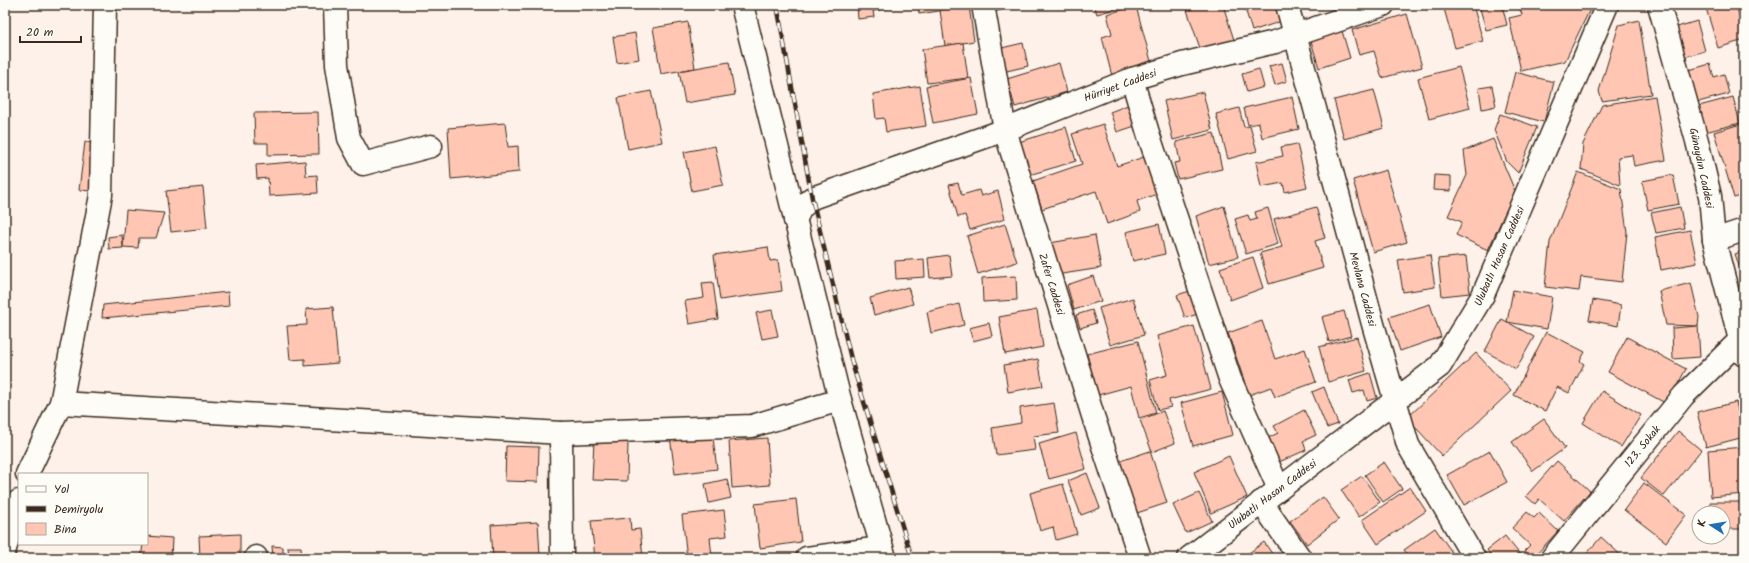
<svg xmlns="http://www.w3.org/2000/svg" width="1749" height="563" viewBox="0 0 1749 563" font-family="Kalam,sans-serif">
<rect width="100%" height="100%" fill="#fdf1e9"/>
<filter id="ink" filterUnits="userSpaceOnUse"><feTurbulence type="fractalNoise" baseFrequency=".025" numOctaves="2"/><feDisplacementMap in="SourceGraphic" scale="8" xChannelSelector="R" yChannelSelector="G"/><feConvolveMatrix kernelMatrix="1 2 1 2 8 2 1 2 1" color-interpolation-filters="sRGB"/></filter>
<g filter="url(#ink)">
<g fill="#ffc7b3" stroke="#3b2a1e">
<path d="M857 5H872L874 17 858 19Z"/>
<path d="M872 5H896V6L874 11Z"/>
<path d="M918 5H958L959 8 919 14Z"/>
<path d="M992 5H1024L993 12Z"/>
<path d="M1094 5H1129L1097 14Z"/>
<path d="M1191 5H1223L1234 40 1201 51 1187 10 1192 9Z"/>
<path d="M1244 5H1277L1282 21 1252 31Z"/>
<path d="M1443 5H1473L1483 41 1455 48Z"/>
<path d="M1479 5H1502L1507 25 1486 30Z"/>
<path d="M1519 5H1592L1565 61 1521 71 1509 18 1522 15Z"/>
<path d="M1716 5H1736L1744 32V40L1718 48 1706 8Z"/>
<path d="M969 6 974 41 945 46 940 10Z"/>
<path d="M1136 6 1152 65 1112 76 1102 37 1112 34 1107 14Z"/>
<path d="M1407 14 1422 67 1382 78 1374 51 1359 55 1352 30Z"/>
<path d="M1639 20 1651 94 1602 101 1599 91 1619 25Z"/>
<path d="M1697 21 1705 51 1681 58 1674 28Z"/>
<path d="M688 22 695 68 661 74 653 28Z"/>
<path d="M1342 31 1350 58 1319 68 1311 41Z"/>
<path d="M635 33 639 59 617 63 613 37Z"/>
<path d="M963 43 968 78 927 83 922 49Z"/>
<path d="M1023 43 1028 66 998 73 993 50Z"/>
<path d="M729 62 735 95 685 103 679 71Z"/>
<path d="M1059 63 1067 92 1015 107 1007 79Z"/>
<path d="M1282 63 1287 81 1275 85 1269 66Z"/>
<path d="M1710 64 1714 77 1724 74 1729 94 1698 102 1689 70Z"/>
<path d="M1459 67 1470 108 1429 119 1418 78Z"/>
<path d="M1259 69 1264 87 1247 92 1242 74Z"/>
<path d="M1515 72 1554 82 1544 122 1505 112Z"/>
<path d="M971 78 978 114 933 123 926 86Z"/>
<path d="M920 86 926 126 886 132 884 118 876 119 873 94Z"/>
<path d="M1492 86 1496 106 1482 109 1479 88Z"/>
<path d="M1374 90 1384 128 1344 139 1334 100Z"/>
<path d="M651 91 662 142 628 149 618 98Z"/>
<path d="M1203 92 1212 130 1173 140 1164 101Z"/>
<path d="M1655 96 1666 160 1634 166 1632 155 1618 157 1620 185 1581 169 1583 144 1602 105Z"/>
<path d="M1292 97 1299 129 1262 138 1259 123 1248 125 1244 108Z"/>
<path d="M1733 97 1740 123 1705 132 1699 106Z"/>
<path d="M1128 105 1135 126 1117 132 1110 112Z"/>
<path d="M1239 108 1244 127 1250 126 1257 151 1228 159 1216 114Z"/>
<path d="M318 112 319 154 268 155V143H255L254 113Z"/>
<path d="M1500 114 1537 127 1518 173 1507 162 1494 130Z"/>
<path d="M505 123 508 147 518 146 519 172 451 179 448 128Z"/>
<path d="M1744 123V195L1734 198 1714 132Z"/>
<path d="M1103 124 1117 166 1147 156 1160 193 1137 201 1140 212 1107 224 1096 191 1042 209 1033 181 1082 164 1072 134Z"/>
<path d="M1066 127 1076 161 1029 175 1019 142Z"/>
<path d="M1214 133 1222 169 1178 179 1174 163 1180 162 1176 142Z"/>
<path d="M1493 139 1515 191 1488 250 1456 235 1462 222 1448 216 1467 175 1464 151Z"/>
<path d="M85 142 97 143 91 191 79 190Z"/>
<path d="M1297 144 1307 187 1285 192 1283 183 1261 187 1256 162 1283 156 1281 147Z"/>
<path d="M715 146 723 185 692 191 684 152Z"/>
<path d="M305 161 306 176 317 175 318 193 269 196 268 178 257 179 256 165Z"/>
<path d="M1386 170 1407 242 1373 252 1353 180Z"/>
<path d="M1578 172 1621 189 1627 232 1622 282 1581 277 1579 291 1545 287 1550 242Z"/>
<path d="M1434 175 1451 176V191L1433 190Z"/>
<path d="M1673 175 1679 204 1648 210 1642 181Z"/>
<path d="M958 183 962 195 979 190 981 196 998 191 1005 219 970 230 965 215 958 217 949 185Z"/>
<path d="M203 187 207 228 171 232 166 191Z"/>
<path d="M1224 206 1238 257 1209 264 1196 216Z"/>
<path d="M1316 207 1325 238 1315 241 1323 268 1269 284 1260 253 1282 247 1274 219Z"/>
<path d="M1680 207 1684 228 1656 233 1651 213Z"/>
<path d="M1268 208 1278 244 1246 254 1235 219 1248 215 1250 221 1257 219 1255 212Z"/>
<path d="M126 210 164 213 156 238H139L138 248 123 247Z"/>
<path d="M1005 224 1017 262 978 274 967 236Z"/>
<path d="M1159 224 1165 254 1133 261 1126 232Z"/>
<path d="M1690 230 1697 263 1661 270 1655 237Z"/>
<path d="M122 235 123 248 109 249 108 237Z"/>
<path d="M1095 235 1101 268 1056 275 1050 243Z"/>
<path d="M768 247 770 261 778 260 782 291 720 300 714 255Z"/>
<path d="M1744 251V281L1735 254Z"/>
<path d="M949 255 952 276 930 278 928 258Z"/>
<path d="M1430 255 1435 287 1403 292 1398 260Z"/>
<path d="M1466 256 1470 293 1442 296 1438 259Z"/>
<path d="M1253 257 1263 288 1230 300 1220 268Z"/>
<path d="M924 259 925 277 896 279 895 261Z"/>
<path d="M1016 276 1017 300 983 302 982 278Z"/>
<path d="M1093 276 1101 301 1074 310 1067 285Z"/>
<path d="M713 282 718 319 689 324 685 301 704 298 702 283Z"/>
<path d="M1691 283 1699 317 1698 326 1666 325 1659 291Z"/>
<path d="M908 287 913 304 874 315 870 298Z"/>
<path d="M1193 290 1201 313 1185 318 1177 295Z"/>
<path d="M1513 290 1552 297 1547 329 1507 322Z"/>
<path d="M228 292 229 306 102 318 103 305Z"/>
<path d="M1133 298 1144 335 1110 345 1099 308Z"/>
<path d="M1593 300 1621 305 1618 326 1589 320Z"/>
<path d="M959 304 964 325 931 333 927 312Z"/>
<path d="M1430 304 1441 337 1400 351 1389 317Z"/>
<path d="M333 307 338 363 305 366V359L290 360 287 326 307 325 306 309Z"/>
<path d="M772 310 778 336 762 339 756 313Z"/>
<path d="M1037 310 1043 347 1005 354 999 317Z"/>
<path d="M1092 310 1096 323 1080 328 1076 315Z"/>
<path d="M1344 311 1351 336 1329 342 1322 317Z"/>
<path d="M1502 319 1534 337 1516 369 1485 351Z"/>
<path d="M1262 321 1275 359 1305 349 1316 382 1275 397 1271 387 1249 395 1228 333Z"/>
<path d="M989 323 992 336 973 341 969 328Z"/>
<path d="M1194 326 1211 389 1169 400 1171 407 1158 410 1150 380 1167 375 1157 336Z"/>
<path d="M1698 326 1700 357 1673 359 1672 328Z"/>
<path d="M1546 332 1585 352 1580 361 1584 364 1569 393 1557 387 1545 411 1514 395Z"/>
<path d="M1357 337 1366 371 1328 382 1319 347Z"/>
<path d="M1627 337 1686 369 1667 404 1608 372Z"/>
<path d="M1138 341 1156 413 1139 418 1131 386 1098 395 1087 354Z"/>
<path d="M1476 353 1511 391 1442 456 1407 418Z"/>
<path d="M1038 359 1043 386 1008 392 1004 365Z"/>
<path d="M1370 373 1377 398 1367 401 1364 390 1353 393 1349 380Z"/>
<path d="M1324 387 1338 424 1327 428 1312 392Z"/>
<path d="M1602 391 1641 415 1621 447 1583 423Z"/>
<path d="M1222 392 1233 435 1193 446 1181 403Z"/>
<path d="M1736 402 1744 437 1706 447 1697 412Z"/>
<path d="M1054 403 1059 433 1033 436 1035 450 996 455 992 428 1021 423 1020 408Z"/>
<path d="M1304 410 1316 435 1303 441 1306 450 1279 462 1268 438 1278 433 1274 426Z"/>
<path d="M1163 411 1175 443 1152 452 1140 420Z"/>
<path d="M1544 419 1565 448 1533 471 1512 442Z"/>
<path d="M712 430 717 469 675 474 670 436Z"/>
<path d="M1678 431 1701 450 1664 496 1641 478Z"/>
<path d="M1076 433 1086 469 1049 479 1039 444Z"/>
<path d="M767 438 770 485 732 488 729 441Z"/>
<path d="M594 441 628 442 627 481 592 480Z"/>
<path d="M506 446 539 447 538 482 505 481Z"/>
<path d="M1744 447V494L1711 497 1708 450Z"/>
<path d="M1150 451 1167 503 1137 513 1120 461Z"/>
<path d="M1490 451 1507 482 1464 505 1447 475Z"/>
<path d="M1229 456 1247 497 1211 513 1194 472Z"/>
<path d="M1557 461 1590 491 1564 521 1539 499 1535 504 1526 496Z"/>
<path d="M1384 462 1402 489 1383 502 1365 475Z"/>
<path d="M1087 473 1100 508 1081 515 1068 481Z"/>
<path d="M1362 476 1380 502 1359 517 1341 490Z"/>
<path d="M727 479 731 498 709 503 705 484Z"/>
<path d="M1644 483 1686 515 1666 542 1624 510Z"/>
<path d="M1063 484 1077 534 1056 540 1053 527 1040 531 1030 493Z"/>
<path d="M1410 487 1426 511 1378 544 1362 520Z"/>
<path d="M1199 493 1212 521 1186 533 1173 505Z"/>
<path d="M1323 497 1339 519 1307 544 1290 521Z"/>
<path d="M796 499 801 542 760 548 755 504Z"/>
<path d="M1710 502H1744V529H1723V513H1710Z"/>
<path d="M724 510 727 536 710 538 712 557 687 558 682 515Z"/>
<path d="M1527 512 1534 518 1539 513 1558 531 1533 558 1524 551 1530 545 1512 528Z"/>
<path d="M630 518 631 530 640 529 643 558H595L591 521Z"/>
<path d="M538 522 540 555 493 558 491 525Z"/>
<path d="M1435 528 1456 558H1410L1404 550Z"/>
<path d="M240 534V558H200L199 536Z"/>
<path d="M147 536 172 538 171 558H141L143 544H147Z"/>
<path d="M1505 536 1522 557 1520 558H1493L1487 550Z"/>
<path d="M1601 537 1624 558H1583Z"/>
<path d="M1264 542 1275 558H1242Z"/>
<path d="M272 546 283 547V558H273Z"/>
<path d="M288 547H301L302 558H289Z"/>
</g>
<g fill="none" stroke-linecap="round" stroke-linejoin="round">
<defs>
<g id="minor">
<path d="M335 5 337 65 349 138 363 164 431 146"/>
<path d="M742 5 840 400 885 558"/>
<path d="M983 5 1005 130 1093 416 1140 558"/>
<path d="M1287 5 1373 324 1408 445 1474 558"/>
<path d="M795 220 801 208 812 198 1005 130 1132 79 1182 64 1275 42 1383 5"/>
<path d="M61 403 561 433 752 426 840 400"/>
<path d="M561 433 562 558"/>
<path d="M27 474 61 403 101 195 105 5"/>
<path d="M1261 502 1300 558"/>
<path d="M5 549 19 501"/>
<path d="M256 557V558"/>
<path d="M807 558 881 548"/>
<path d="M1552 558 1684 395 1740 340"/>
</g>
<g id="tertiary">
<path d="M1659 5 1697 141 1710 196 1714 240 1744 355"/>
<path d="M1132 79 1148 133 1230 379 1279 489"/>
<path d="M1714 240 1744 230"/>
<path d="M1189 558 1440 366 1483 295 1607 5"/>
</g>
</defs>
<use href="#minor" stroke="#3b2a1e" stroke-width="25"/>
<use href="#tertiary" stroke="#3b2a1e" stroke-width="25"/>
<use href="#minor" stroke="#fdfcf7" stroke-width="22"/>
<use href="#tertiary" stroke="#fdfcf7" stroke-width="22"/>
<defs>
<path id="rail" d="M777 5 812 198 852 363 912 558"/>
</defs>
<use href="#rail" stroke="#3b2a1e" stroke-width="4.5"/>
<use href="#rail" stroke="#fdfcf7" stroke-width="3" stroke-dasharray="9" stroke-linecap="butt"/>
</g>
</g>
<g text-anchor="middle" stroke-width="3" stroke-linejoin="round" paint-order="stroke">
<g font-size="11" fill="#3b2a1e" stroke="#fdfcf7">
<text transform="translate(1120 85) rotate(-20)" y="4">Hürriyet Caddesi</text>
<text transform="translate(1702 168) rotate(78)" y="4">Günaydın Caddesi</text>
<text transform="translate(1499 256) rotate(-66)" y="4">Ulubatlı Hasan Caddesi</text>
<text transform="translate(1052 284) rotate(73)" y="4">Zafer Caddesi</text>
<text transform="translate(1363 289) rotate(75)" y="4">Mevlana Caddesi</text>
<text transform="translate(1642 446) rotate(-51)" y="4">123. Sokak</text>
<text transform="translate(1272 494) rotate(-37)" y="4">Ulubatlı Hasan Caddesi</text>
</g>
</g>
<rect width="1749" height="563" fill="none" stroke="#fdfcf7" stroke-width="20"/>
<rect x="10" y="10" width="1729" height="543" fill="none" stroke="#3b2a1e" stroke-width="1.5" filter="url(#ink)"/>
<rect x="18" y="473" width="130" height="72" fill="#fdfcf7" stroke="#afa8a0"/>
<rect x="26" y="486" width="20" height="6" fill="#fdfcf7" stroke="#afa8a0"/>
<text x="54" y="493" font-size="12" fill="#3b2a1e">Yol</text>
<rect x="26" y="506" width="20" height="6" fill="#3b2a1e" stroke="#afa8a0"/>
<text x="54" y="513" font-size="12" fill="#3b2a1e">Demiryolu</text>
<rect x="26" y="523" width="20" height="12" fill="#ffc7b3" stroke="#afa8a0"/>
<text x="54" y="533" font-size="12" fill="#3b2a1e">Bina</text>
<g transform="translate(1711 525) rotate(282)"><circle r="19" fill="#fdfcf7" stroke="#afa8a0"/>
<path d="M0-3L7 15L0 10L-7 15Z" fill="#1f6fb2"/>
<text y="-6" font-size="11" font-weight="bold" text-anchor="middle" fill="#3b2a1e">K</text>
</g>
<path d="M20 36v6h61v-6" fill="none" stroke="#3b2a1e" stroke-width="2"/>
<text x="26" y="36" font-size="12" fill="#3b2a1e" stroke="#fdfcf7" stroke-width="3" paint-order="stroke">20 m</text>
</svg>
